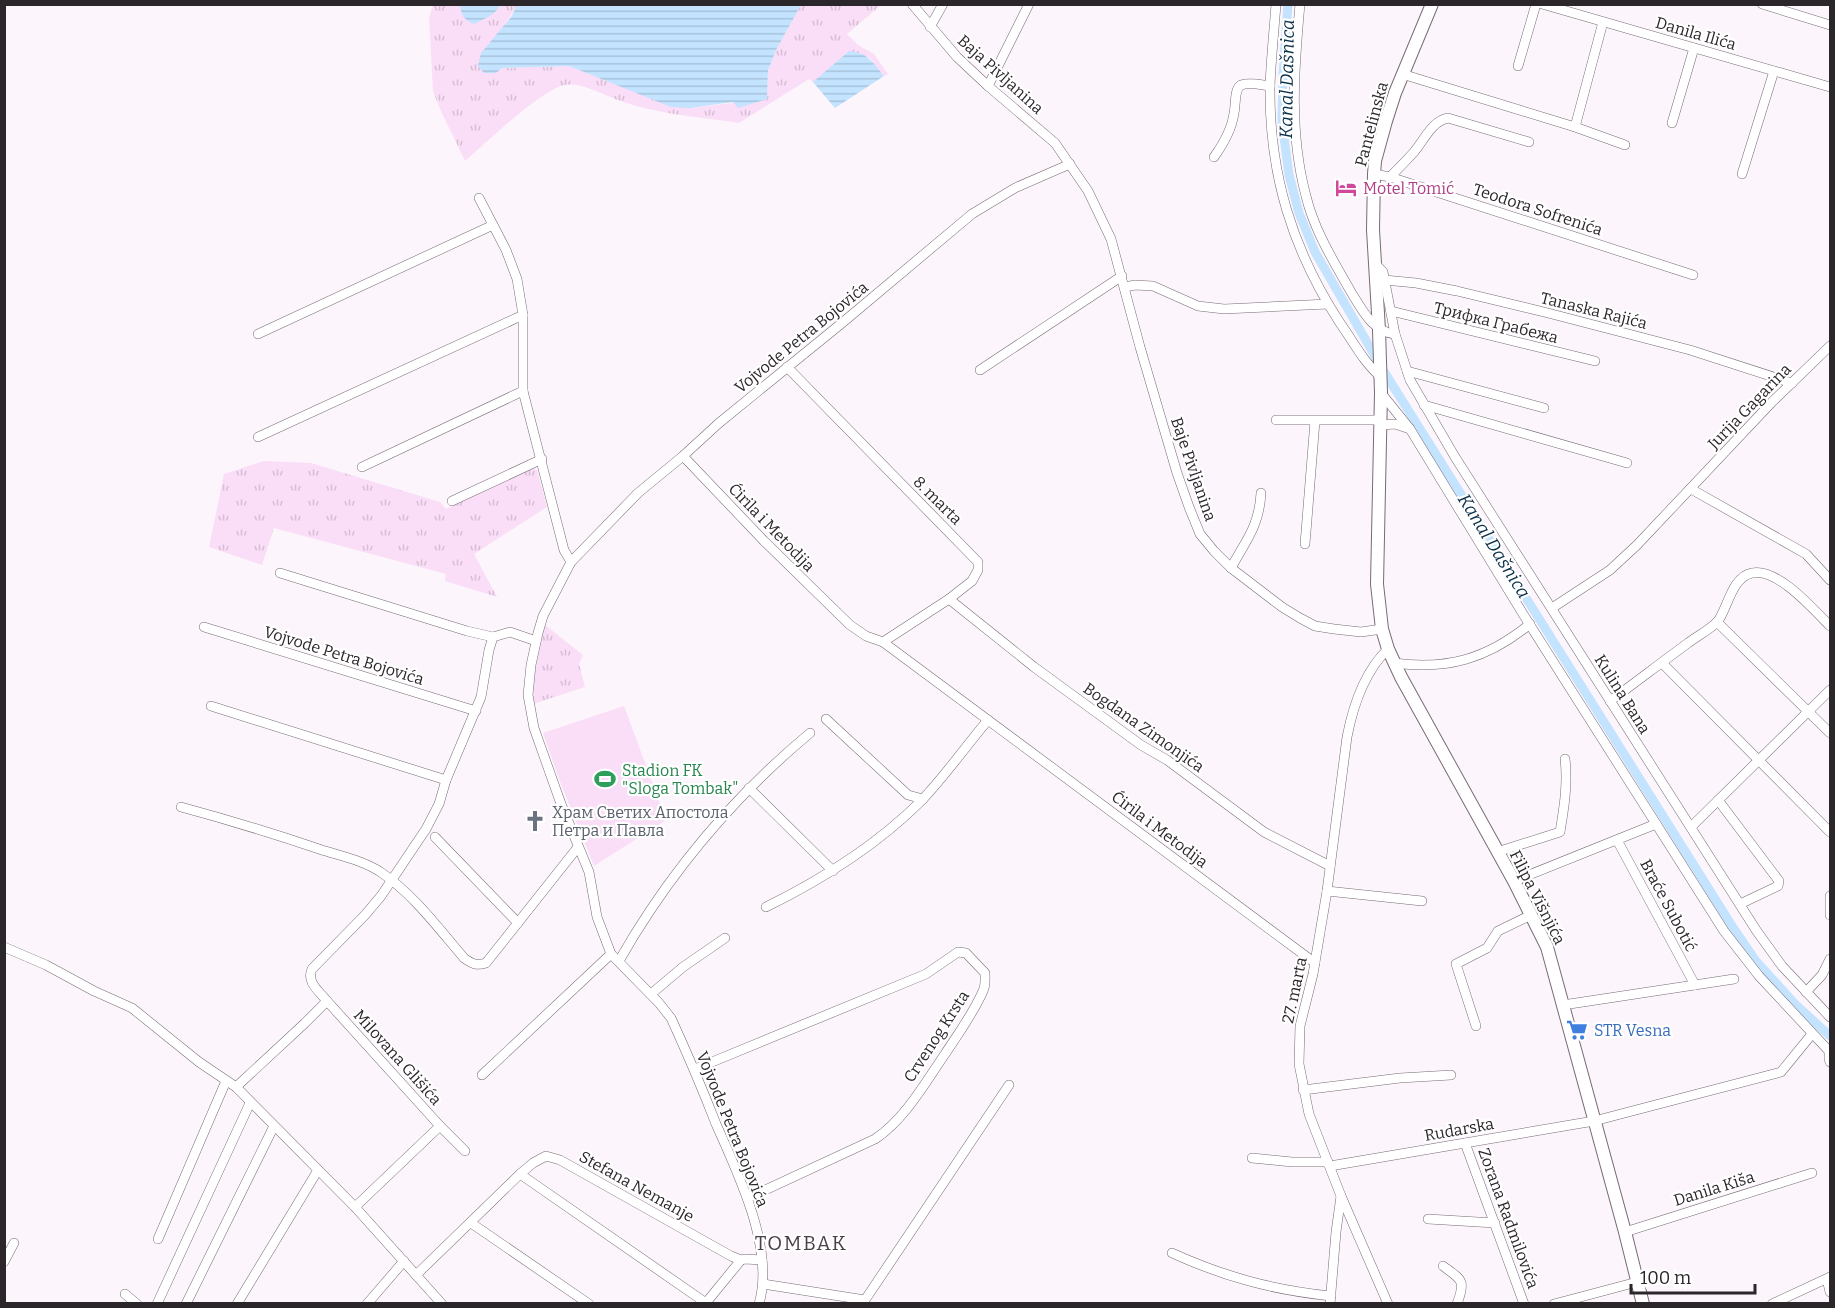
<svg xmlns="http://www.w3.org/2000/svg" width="1835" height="1308" viewBox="0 0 1835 1308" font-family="Bitter,serif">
<defs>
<pattern id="grass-tufts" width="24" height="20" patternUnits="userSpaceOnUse" patternTransform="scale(1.5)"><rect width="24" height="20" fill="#faddf7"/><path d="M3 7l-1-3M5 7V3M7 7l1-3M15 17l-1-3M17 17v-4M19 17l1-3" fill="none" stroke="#d6bed4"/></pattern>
<pattern id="water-rules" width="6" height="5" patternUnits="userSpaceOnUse" patternTransform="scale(1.5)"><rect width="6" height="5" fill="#c3e3ff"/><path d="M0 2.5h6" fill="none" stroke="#a8c3db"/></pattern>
</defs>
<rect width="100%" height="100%" fill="#fdf5fc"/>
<g fill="url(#grass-tufts)">
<path d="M433 5H460L461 13 498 9 500 5H517L502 29V68L569 66 655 100 690 108 767 99 768 72 776 50 801 5H881L847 34 858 45 874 54 888 74 884 76 870 58 849 51 813 82 809 79 739 123C695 116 649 114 608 96 596 91 578 82 564 85 540 91 486 143 465 161L440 109 433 91 429 18Z"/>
<path d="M264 461 311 463 440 502 446 509 533 468 537 470 547 507 474 554 497 597 445 581 446 574 274 528 262 565 209 547 224 474Z"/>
<path d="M545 625 583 655 579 664 585 687 533 704 535 670Z"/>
</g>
<path fill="#faddf7" d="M624 706 666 820 594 866 559 779 543 733Z"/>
<g fill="url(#water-rules)">
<path d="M460 5V4L500 5C496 15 483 19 474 24 464 20 461 15 460 5Z"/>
<path d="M517 5V4L801 5 776 50 768 71 767 99 738 108 733 102 690 108 671 107 569 66 502 68 496 73H484L478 66 481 53 511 17Z"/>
<path d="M849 51C868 53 873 62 884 76L835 108 813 82Z"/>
</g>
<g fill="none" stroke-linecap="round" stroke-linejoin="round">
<path stroke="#c3e3ff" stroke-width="9" d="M1288 4 1283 75 1282 122 1289 175 1299 213 1315 252 1383 370 1732 926 1756 961 1795 1004 1830 1036"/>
<defs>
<g id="minor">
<path d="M912 4 957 57 988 86 1055 143 1088 191 1111 239 1140 347 1177 473 1189 507 1200 534 1214 551 1231 568 1282 607 1300 618 1315 626 1334 629 1361 632 1382 629"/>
<path d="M1276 4C1274 32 1271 59 1270 86 1269 174 1292 249 1340 323 1353 341 1364 363 1381 377"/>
<path d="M1300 4C1294 69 1289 133 1306 196 1314 230 1334 262 1351 292 1362 310 1373 332 1395 334"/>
<path d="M1542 4 1830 87"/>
<path d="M1762 4 1830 25"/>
<path d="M930 27 943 4"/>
<path d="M1518 66 1536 4"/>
<path d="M1402 74 1575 127 1625 145"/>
<path d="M988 86 1029 4"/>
<path d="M1672 123 1694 48"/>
<path d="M1575 127 1603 22"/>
<path d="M1214 157C1224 143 1232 129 1234 113 1236 105 1234 89 1241 85 1250 82 1262 85 1270 86"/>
<path d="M1374 174 1390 177 1693 275"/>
<path d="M1742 174 1774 71"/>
<path d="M1390 177C1398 169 1406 161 1414 152 1424 140 1432 121 1448 118L1529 142"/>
<path d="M479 198 506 250 517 279 523 315V391L564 550 571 562"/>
<path d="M1374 262 1383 272 1395 334 1410 380 1455 457 1756 930 1782 966 1830 1017"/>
<path d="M1384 280 1416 283 1457 291 1548 313 1690 350 1792 383"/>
<path d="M1125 287 1135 285 1153 286 1198 306 1224 309 1328 304"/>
<path d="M1391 311 1595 361"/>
<path d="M258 334 493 225"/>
<path d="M787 367 978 562V570L972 581 949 599 883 642"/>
<path d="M980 370 1122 276"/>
<path d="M1407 371 1544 408"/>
<path d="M1381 393 1410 429 1395 424 1381 425"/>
<path d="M1424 405 1627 463"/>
<path d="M1276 420H1381"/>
<path d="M1410 429 1523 614 1724 931 1759 976 1829 1051V1059L1830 1062"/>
<path d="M258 437 523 315"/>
<path d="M683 456 764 541 850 625 866 636 883 642 1315 963"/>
<path d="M362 467 523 391"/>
<path d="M1691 489 1806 554 1830 580"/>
<path d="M452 501 542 459"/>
<path d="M1305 544 1315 421"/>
<path d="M1231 568C1246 540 1259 527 1261 493"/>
<path d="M280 573 467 631 493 637"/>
<path d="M949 599 1034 667 1141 745 1167 760 1264 832 1330 866"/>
<path d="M1552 608 1610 570 1637 545 1772 402 1830 346"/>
<path d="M1717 622 1830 733"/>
<path d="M204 627 476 711"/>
<path d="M1388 649C1364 672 1353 706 1347 737L1327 891 1313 974 1300 1026 1299 1064 1309 1114 1341 1196 1388 1304"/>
<path d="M1394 663C1448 670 1487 659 1530 624"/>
<path d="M1662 663 1830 832"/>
<path d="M1610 701C1636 682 1662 662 1688 643 1697 636 1711 629 1718 621 1728 607 1732 577 1752 573 1777 567 1814 610 1830 626"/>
<path d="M211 706 446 780"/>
<path d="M826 719 908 795 923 799"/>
<path d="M749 788 833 871"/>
<path d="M1718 800 1779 881 1778 886 1740 904"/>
<path d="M181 807C229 820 275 834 322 850 341 856 365 861 382 873 414 895 439 929 464 958 472 964 477 966 486 963L578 847"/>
<path d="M1691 827 1830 690"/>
<path d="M435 837 518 923"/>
<path d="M1617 840 1695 985"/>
<path d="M1497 852 1560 832C1564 808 1568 784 1565 759"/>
<path d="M1514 881 1656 824"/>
<path d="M1327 891 1422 901"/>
<path d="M1830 896V915"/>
<path d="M766 907C823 879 876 846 921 801 945 776 966 746 988 720"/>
<path d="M4 947 46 965 94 991 132 1008 199 1062 236 1087 355 1207 442 1304"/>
<path d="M619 961C669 873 732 798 810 733"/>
<path d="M1806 992 1822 975 1830 959"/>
<path d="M651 994 683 967 725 938"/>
<path d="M327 1001 440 1126 355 1207"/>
<path d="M1563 1005 1734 979"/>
<path d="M1476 1026 1456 964 1487 948 1498 931 1531 915"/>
<path d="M695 1069 926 974 958 952 966 953 985 973C985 979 986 985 983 991 973 1014 958 1034 945 1054 925 1083 905 1119 875 1139L748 1198"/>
<path d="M482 1075 611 954"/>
<path d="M236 1087 305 1023 327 1001C319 991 306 982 312 969L365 915 381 896 426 829 439 804 446 780 481 697 489 650 493 637 510 632 536 641"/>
<path d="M1303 1090 1400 1078 1451 1075"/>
<path d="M440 1126 465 1151"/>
<path d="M1465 1143 1524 1304"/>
<path d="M1252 1158 1292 1162H1328"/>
<path d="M1330 1166 1594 1121 1781 1072 1812 1034"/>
<path d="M520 1174 706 1303"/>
<path d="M1428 1219 1495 1223"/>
<path d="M471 1223 589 1304"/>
<path d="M1625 1232 1812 1173"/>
<path d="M158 1239 226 1081"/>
<path d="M1172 1253C1225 1277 1273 1290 1331 1296"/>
<path d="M4 1262 14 1243"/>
<path d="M1443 1266C1462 1280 1466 1280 1457 1304"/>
<path d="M416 1275 520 1174 533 1163 546 1156 560 1160 731 1256 741 1260 745 1259 762 1260"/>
<path d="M1827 1279 1830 1292"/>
<path d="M763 1284 865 1300 1009 1085"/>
<path d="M125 1294 137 1304"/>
<path d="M157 1304 250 1103"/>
<path d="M186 1304 274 1126"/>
<path d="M237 1304 318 1170"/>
<path d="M367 1304 404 1261"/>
<path d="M705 1304 741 1260"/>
<path d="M759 1304C775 1248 738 1174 716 1124 702 1088 687 1053 671 1018L659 1003 611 954 597 917 589 872 561 804 534 728 528 695 531 665 538 633 543 616 571 562 638 493 683 456 719 423 842 323 972 214 1015 188 1070 164"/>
<path d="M1330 1304 1336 1232 1341 1196"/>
<path d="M1554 1304 1637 1282"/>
<path d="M1772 1304 1830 1277"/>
</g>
<path id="major" d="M1432 4 1395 93 1386 121 1375 161 1374 174 1373 230 1379 330 1381 393 1377 584 1382 629 1388 649 1401 677 1514 881 1547 947 1625 1232 1643 1304"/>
</defs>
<use href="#minor" stroke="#776b75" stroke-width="10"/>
<use href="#major" stroke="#776b75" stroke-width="14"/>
<use href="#minor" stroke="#fff" stroke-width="9"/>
<use href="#major" stroke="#fff" stroke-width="12"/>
</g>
<defs>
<symbol id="hotel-bare" viewBox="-9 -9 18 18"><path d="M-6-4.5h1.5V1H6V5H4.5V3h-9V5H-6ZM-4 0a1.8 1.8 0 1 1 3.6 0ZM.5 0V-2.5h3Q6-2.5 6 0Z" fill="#d1479c" stroke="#fff" stroke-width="2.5" paint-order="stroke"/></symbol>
<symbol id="stadium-bare" viewBox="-9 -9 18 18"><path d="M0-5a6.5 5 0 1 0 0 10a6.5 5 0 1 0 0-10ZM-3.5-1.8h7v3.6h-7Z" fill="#2e9e5b" stroke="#fff" stroke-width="2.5" paint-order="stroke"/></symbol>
<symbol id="church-bare" viewBox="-9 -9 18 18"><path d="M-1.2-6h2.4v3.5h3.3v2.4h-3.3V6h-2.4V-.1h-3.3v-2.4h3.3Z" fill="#6b7280" stroke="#fff" stroke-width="2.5" paint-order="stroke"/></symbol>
<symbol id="supermarket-bare" viewBox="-9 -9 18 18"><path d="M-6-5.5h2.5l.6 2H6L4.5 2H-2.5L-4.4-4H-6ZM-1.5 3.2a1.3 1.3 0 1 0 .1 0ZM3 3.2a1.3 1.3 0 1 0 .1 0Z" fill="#3f7fe0" stroke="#fff" stroke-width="2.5" paint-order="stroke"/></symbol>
</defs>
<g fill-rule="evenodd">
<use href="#hotel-bare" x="1331" y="173" width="30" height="30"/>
<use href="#stadium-bare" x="590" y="764" width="30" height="30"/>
<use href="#church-bare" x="520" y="806" width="30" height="30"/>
<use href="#supermarket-bare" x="1562" y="1015" width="30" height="30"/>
</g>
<g text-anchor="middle" stroke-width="4.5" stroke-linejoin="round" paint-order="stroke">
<g font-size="16" fill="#2b262a" stroke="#fff">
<text transform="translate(1696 33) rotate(16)" y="6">Danila Ilića</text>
<text transform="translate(1001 74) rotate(42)" y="6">Baja Pivljanina</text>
<text transform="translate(1371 124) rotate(-75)" y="6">Pantelinska</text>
<text transform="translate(1538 209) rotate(18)" y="6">Teodora Sofrenića</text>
<text transform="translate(1594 310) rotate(14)" y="6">Tanaska Rajića</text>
<text transform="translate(1496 322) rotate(14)" y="6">Трифка Грабежа</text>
<text transform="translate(801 337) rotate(-39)" y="6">Vojvode Petra Bojovića</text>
<text transform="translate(1749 406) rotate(-46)" y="6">Jurija Gagarina</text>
<text transform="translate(1194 469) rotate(71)" y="6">Baje Pivljanina</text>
<text transform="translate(938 500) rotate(45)" y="6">8. marta</text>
<text transform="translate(772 527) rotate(46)" y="6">Ćirila i Metodija</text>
<text transform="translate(344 655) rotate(17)" y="6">Vojvode Petra Bojovića</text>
<text transform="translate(1623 694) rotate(58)" y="6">Kulina Bana</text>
<text transform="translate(1144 727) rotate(35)" y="6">Bogdana Zimonjića</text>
<text transform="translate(1160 829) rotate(37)" y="6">Ćirila i Metodija</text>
<text transform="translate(1538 897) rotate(63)" y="6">Filipa Višnjića</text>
<text transform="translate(1669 905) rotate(62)" y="6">Braće Subotić</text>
<text transform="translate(1294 990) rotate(-78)" y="6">27. marta</text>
<text transform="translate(936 1036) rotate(-57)" y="6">Crvenog Krsta</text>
<text transform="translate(398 1057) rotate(48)" y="6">Milovana Glišića</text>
<text transform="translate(733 1129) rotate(68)" y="6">Vojvode Petra Bojovića</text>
<text transform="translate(1459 1129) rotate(-10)" y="6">Rudarska</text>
<text transform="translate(637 1186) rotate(29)" y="6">Stefana Nemanje</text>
<text transform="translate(1714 1188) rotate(-17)" y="6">Danila Kiša</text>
<text transform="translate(1509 1218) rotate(70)" y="6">Zorana Radmilovića</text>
</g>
<g font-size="16" fill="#b23c85" stroke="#fff" text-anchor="start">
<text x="1363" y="194">Motel Tomić</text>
</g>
<g font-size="16" fill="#27864d" stroke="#fff" text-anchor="start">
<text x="622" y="776">Stadion FK<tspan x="622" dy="18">"Sloga Tombak"</tspan></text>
</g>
<g font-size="16" fill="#5b616d" stroke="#fff" text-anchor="start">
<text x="552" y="818">Храм Светих Апостола<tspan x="552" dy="18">Петра и Павла</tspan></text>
</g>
<g font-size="16" fill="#366cbe" stroke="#fff" text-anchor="start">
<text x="1594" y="1036">STR Vesna</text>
</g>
<g font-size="18" font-style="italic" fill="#0b304a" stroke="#fff">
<text transform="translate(1287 79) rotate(-89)" y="6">Kanal Dašnica</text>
<text transform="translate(1494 546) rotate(58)" y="6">Kanal Dašnica</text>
</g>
<g font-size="20" letter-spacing="1.5" fill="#4c414b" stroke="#fff">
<text x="801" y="1250">TOMBAK</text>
</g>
</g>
<rect width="1835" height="1308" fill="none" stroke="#2b262a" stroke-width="12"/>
<path d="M1631 1284v9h124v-9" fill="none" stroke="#2b262a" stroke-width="3"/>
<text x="1640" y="1284" font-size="18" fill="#2b262a" stroke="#ffffff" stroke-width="4.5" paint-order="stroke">100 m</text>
</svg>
